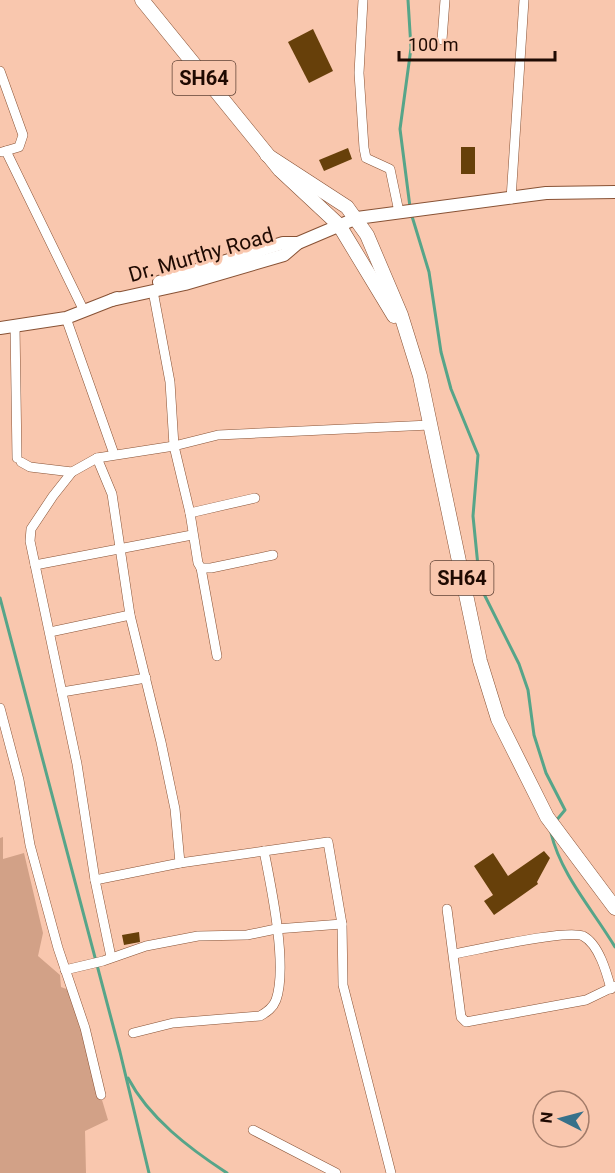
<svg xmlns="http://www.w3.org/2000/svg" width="615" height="1173" viewBox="0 0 615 1173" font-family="Roboto,sans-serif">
<rect width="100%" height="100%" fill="#f9c7ae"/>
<path fill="#d2a187" d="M3 837V859L24 853 43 933 38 956 60 975 61 987 69 990 108 1120 85 1131 86 1173H0V838Z"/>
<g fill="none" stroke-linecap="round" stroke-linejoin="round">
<g stroke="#56a589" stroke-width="3">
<path d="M408 0 411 48 400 129 410 207"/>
<path d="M411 213 429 272 441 352 451 389 478 455 473 516 480 586 519 664 528 690 534 735 546 773 565 810 555 822"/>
<path d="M0 598 120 1052 149 1173"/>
<path d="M551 833C561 875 593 910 615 947"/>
<path d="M128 1078C149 1118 190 1149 227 1173"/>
</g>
</g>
<g fill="#67400a">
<path d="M313 29 333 71 309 83 288 42Z"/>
<rect x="461" y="147" width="14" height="27"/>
<path d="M348 148 352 159 324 171 319 160Z"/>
<path d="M544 851 550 858 537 882 538 884 494 915 484 901 493 895 474 866 493 853 508 876Z"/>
<path d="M139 932 140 942 124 945 122 935Z"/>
</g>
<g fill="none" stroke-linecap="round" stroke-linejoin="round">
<defs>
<g id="street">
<path d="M363 0 359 73 364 148 366 158 390 169 399 212"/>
<path d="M442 40 445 0"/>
<path d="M0 71 23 135 19 147 2 152"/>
<path d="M6 151 84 311"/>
<path d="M511 199 524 0"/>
<path d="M153 291 170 382 174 446 190 513 198 563 201 568H211L273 555"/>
<path d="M66 318 114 454"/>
<path d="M15 326 17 458"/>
<path d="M97 458 112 494 130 615 161 742 175 809 180 863"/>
<path d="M21 462 30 467 72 472"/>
<path d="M190 513 255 498"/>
<path d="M35 565 192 535"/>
<path d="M201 568 217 656"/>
<path d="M50 632 130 615"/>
<path d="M62 692 146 678"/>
<path d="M0 708 19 780 30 845 58 948 85 1028 101 1095"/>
<path d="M95 880 180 863 328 842 342 924 343 985 391 1173"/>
<path d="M447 909 461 1017 466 1022 586 1000 615 986"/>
<path d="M454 954C477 950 566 929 583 936 599 944 607 974 611 989"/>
<path d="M111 957 95 880 77 764 30 541 31 529 53 496 72 472 97 458 174 446 218 435 430 425"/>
<path d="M65 970 103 961 146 946 198 936 247 935 276 929 342 924"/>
<path d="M133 1033 173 1023 260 1016C267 1012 273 1008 276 1000 288 966 271 886 264 851"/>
<path d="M253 1130 336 1173"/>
</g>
<g id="secondary">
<path d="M159 282 283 243H298"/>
<path d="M112 300 185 284 284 255 298 243 357 218 546 193 615 192"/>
<path d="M0 328 66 318 117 298"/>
</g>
<g id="primary">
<path d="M142 0 280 170 339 225 394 316"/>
<path d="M267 155 347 207 367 235 401 315 420 376 480 661 498 719 547 817 615 908"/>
</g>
</defs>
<use href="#street" stroke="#885235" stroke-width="10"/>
<use href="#secondary" stroke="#885235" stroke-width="14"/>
<use href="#primary" stroke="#885235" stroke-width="15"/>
<use href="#street" stroke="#fff" stroke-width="9"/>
<use href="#secondary" stroke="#fff" stroke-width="12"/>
<use href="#primary" stroke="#fff" stroke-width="14"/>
</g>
<g text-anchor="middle" stroke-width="6" stroke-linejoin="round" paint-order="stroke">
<g fill="#f9c7ae" stroke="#604336" stroke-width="1.5">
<rect x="172.5" y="61" width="63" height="34" rx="4.5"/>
<rect x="430.5" y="561" width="63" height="34" rx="4.5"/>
</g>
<g font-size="20" font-weight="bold" fill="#1f0a02">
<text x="204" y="85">SH64</text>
<text x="462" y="585">SH64</text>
</g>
<g font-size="21" fill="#1f0a02" stroke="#f9c7ae">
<text transform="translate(201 255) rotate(-16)" y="7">Dr. Murthy Road</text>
</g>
</g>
<g transform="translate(561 1119) rotate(276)"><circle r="28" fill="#f9c7ae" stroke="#a27b69" stroke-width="1.5"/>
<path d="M0-4.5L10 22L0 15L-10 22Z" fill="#37718a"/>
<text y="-9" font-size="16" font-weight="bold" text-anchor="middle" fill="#1f0a02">N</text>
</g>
<path d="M399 51v9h156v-9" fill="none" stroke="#1f0a02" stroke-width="3"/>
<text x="408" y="51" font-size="18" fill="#1f0a02" stroke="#f9c7ae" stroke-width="4.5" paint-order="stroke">100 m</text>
</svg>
